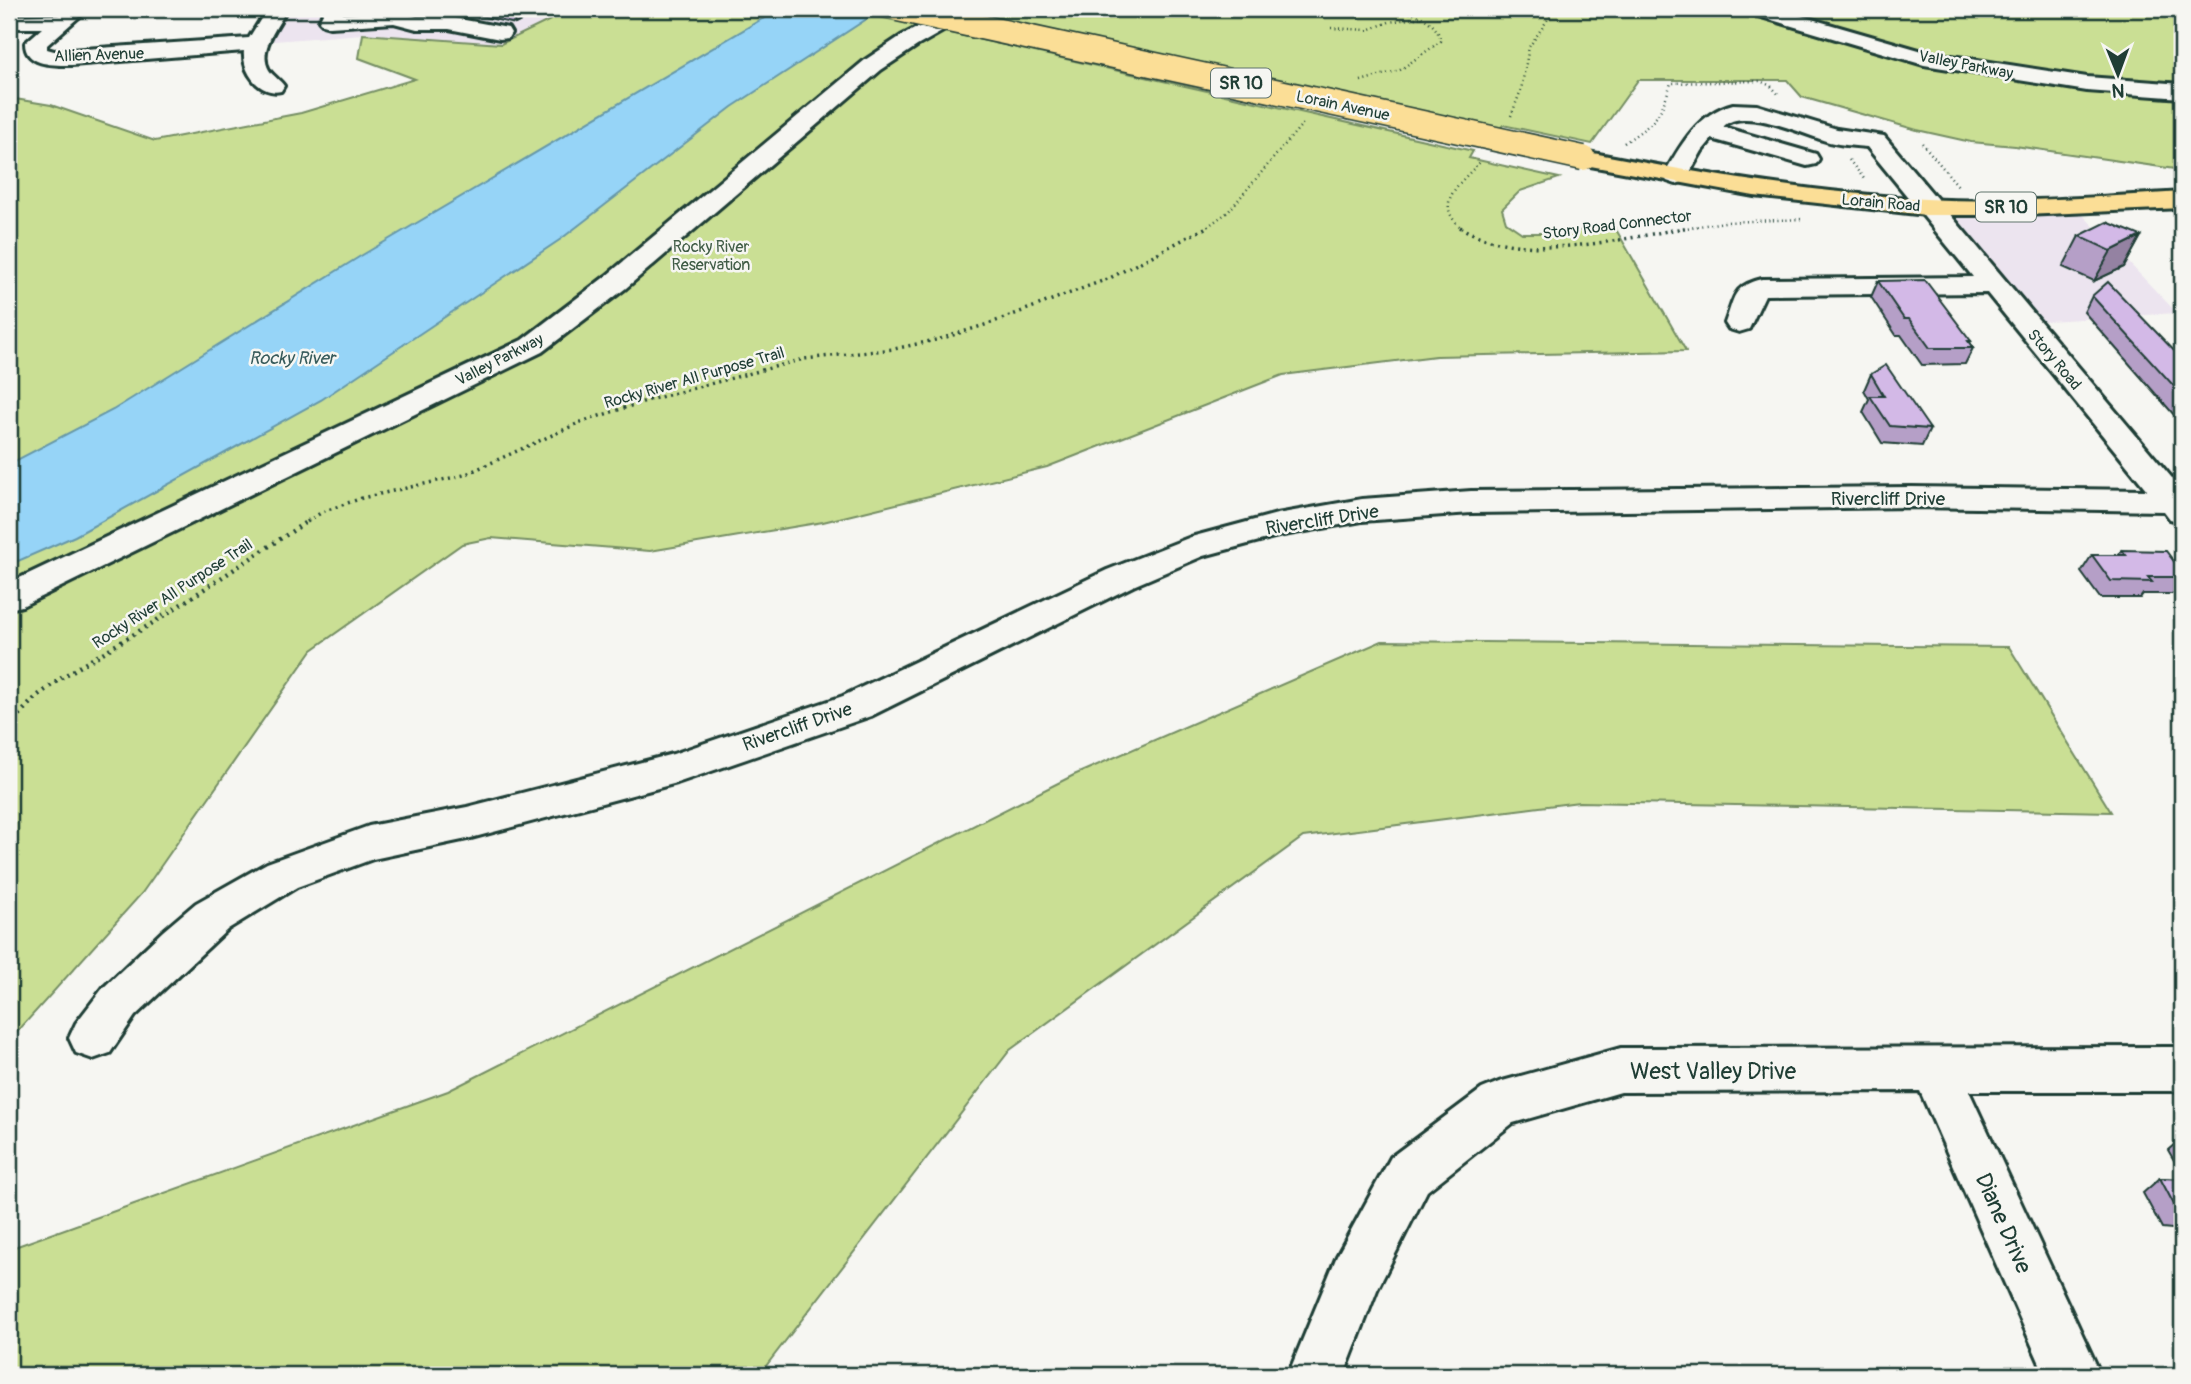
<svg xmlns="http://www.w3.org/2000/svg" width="2191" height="1384" viewBox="0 0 2191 1384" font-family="Pangolin,sans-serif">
<rect width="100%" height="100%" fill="#f6f6f2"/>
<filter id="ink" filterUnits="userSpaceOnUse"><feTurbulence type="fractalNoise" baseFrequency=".0143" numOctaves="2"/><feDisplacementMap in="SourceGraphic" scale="14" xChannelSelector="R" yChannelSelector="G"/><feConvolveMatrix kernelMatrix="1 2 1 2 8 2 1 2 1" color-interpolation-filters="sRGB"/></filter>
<g filter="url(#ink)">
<g fill="#ece4ef">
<path d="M278 9H573L501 44 363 34 262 42Z"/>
<path d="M2080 212 2177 313 2033 322 1948 218Z"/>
</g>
<g fill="#cadf94" stroke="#748e64" stroke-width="2">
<path d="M573 9H844L1473 151 1469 158 1559 178 1520 191 1502 209 1506 222 1522 233H1560L1614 226 1686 351 1436 356 1283 375 1047 467 823 522 650 551 491 538 462 544 312 650 142 893 9 1041V98L51 105 155 141 301 113 415 79 359 58 363 34 501 44Z"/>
<path d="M923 9H2182V170L2015 146 1971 142 1917 130 1802 97 1787 80H1638L1592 144 1503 125 1487 143Z"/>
<path d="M1382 641 2009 647 2111 812 1579 802 1303 837 1010 1050 759 1375H9V1249L448 1091 1074 775Z"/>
</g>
<path fill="#96d4f7" stroke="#6698a9" stroke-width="2" d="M785 9H882L732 107 561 239 321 400 75 536 9 565V464L113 410 359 257 762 19Z"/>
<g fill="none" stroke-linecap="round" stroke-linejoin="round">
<defs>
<g id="minor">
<path d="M65 9H88L47 45V49L54 51 249 38 267 9H287C279 25 257 50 269 70 273 76 280 80 284 86L281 91C260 96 242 72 244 51L72 65C54 65 25 66 25 43L42 28H9V16L58 15Z"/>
<path d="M325 9H345L343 14 394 11 417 17H449L508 28 511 33 508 38 500 39 449 29H417L394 23 330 27 323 25 319 21Z"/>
<path d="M953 9H978L975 13 917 46 881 70 626 288 542 352 22 606 9 609V583L522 340 606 276 865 60 901 36Z"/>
<path d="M1745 9H1777L1926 52 2087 77 2182 84V98L2087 91 1924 65 1748 13Z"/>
<path d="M1733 104 1757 105 1837 129 1884 136 2182 490V522L2170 519 2164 511 1912 507 1471 513 1362 521 1278 536 1203 556 1133 586 871 716 677 783 467 839 373 859 297 887 228 929 135 1016 110 1053 93 1059 76 1053 69 1038 76 1023 103 988 163 931 196 903 267 863 369 826 467 807 673 754 843 696 1107 570 1191 537 1277 514 1362 499 1471 491 1912 487 2147 490 1987 293 1765 295 1749 329 1739 332 1729 329 1725 323C1735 297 1732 286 1762 279L1973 277 1867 147C1855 146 1841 145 1829 142 1804 135 1743 105 1723 127L1816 154 1819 159 1816 164 1807 166 1712 139 1702 151 1685 181 1676 184 1667 181 1663 176C1680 146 1698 113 1733 104Z"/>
<path d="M2182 1047V1091H1969L2101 1375H2045L1920 1091 1621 1092 1513 1123 1427 1191 1377 1290 1344 1375H1288L1337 1256 1391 1157 1482 1089 1499 1082 1621 1048Z"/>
</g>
<path id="major" d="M1583 151C1696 173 1811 193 1926 199 2011 204 2097 197 2182 192V208L2022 215H1926L1754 196 1574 163 1571 158 1574 153Z"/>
</defs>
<use href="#minor" stroke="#1f3d34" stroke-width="6"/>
<use href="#major" stroke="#1f3d34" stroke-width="6"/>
<g stroke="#1f3d34" stroke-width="2.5" stroke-dasharray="1 3.5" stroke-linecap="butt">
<path d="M1331 28 1368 30 1389 22 1422 17"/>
<path d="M1361 81 1400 70 1441 41C1436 20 1417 14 1398 9"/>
<path d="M1511 116 1521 90 1529 47 1555 9"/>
<path d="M1624 143C1656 121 1659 120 1671 83L1760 81 1771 86 1780 96"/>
<path d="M1922 143 1959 187"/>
<path d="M1849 160 1865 180"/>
<path d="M1204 229 1228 212 1304 122"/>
<path d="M1463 229C1430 203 1462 182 1481 161"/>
<path d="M1679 229 1725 222 1804 219"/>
</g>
<g stroke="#1f3d34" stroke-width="3.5" stroke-dasharray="2 4.5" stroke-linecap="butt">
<path d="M1460 227C1522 265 1622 239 1689 227"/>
<path d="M307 522 322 512 362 498 464 475 581 422 649 400 804 359 894 349 940 339 991 323 1110 278 1207 227"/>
</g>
<path stroke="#1f3d34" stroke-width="4.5" stroke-dasharray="2 5" stroke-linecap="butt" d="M9 725 37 696 64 676 151 624 309 520"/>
<use href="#minor" fill="#f6f6f2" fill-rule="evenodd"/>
<use href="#major" fill="#fbde96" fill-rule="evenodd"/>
<defs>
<path id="major-bridge" d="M898 9 1583 158"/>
</defs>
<use href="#major-bridge" stroke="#1f3d34" stroke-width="27" stroke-linecap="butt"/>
<use href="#major-bridge" stroke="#fbde96" stroke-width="24"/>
</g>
<g fill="#b59fc7" stroke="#1f3d34" stroke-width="2">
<path d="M449 9H544L515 24Z"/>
<path d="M2079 236H2141L2124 267 2094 281 2063 267Z"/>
<path d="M1878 281 1971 341 1970 344 1973 348 1965 364 1922 365 1901 335H1896L1871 297Z"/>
<path d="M2092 296 2182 359V424L2084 312Z"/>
<path d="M1871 374 1930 429 1922 446 1882 443 1863 412 1869 399 1864 390Z"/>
<path d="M2122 550 2182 572V582L2174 594H2143L2140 598H2100L2081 572 2092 555H2118Z"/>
<path d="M2182 1138V1174L2168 1150Z"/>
<path d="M2160 1178 2182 1179V1230L2162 1228 2143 1193Z"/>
</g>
<g fill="#9482a2" stroke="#1f3d34" stroke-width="2">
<path d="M511 9H544L515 24Z"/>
<path d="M2141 236 2124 267 2094 281 2111 251Z"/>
</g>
<g fill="#d3b9e7" stroke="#1f3d34" stroke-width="2">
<path d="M2107 222 2141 236 2111 251 2079 236Z"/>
<path d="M1925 280 1971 341H1968L1973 348H1930L1909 319H1904L1878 281Z"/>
<path d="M2108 282 2182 359V395L2092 296Z"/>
<path d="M1886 365 1930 429 1890 426 1870 396H1884L1871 374Z"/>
<path d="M2122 550 2166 551 2182 572V577H2148L2152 582 2111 581 2092 555H2126Z"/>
<path d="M2160 1178 2182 1179V1214H2179Z"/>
</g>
</g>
<g text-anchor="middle" stroke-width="5" stroke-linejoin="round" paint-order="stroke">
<g font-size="16" fill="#1f3d34" stroke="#f6f6f2">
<text transform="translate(99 54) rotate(-2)" y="6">Allien Avenue</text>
<text transform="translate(1966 64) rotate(11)" y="6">Valley Parkway</text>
<text transform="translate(1343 105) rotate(12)" y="6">Lorain Avenue</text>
<text transform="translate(1881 202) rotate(5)" y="6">Lorain Road</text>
<text transform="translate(1617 224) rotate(-7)" y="6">Story Road Connector</text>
<text transform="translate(499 359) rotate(-27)" y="6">Valley Parkway</text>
<text transform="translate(2055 359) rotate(50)" y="6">Story Road</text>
<text transform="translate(694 377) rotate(-16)" y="6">Rocky River All Purpose Trail</text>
<text transform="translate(172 593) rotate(-33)" y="6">Rocky River All Purpose Trail</text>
</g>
<g font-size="16" fill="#415d47" stroke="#f6f6f2">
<text x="711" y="252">Rocky River<tspan x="711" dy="18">Reservation</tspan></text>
</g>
<g fill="#f6f6f2" stroke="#60746d" stroke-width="2">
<rect x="1211" y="68.5" width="60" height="29" rx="5"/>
<rect x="1976" y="192.5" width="60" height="29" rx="5"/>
</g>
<g font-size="18" font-weight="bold" fill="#1f3d34">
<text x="1241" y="89">SR 10</text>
<text x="2006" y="213">SR 10</text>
</g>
<g font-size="18" font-style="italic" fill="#375b5b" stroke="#f6f6f2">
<text x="292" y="364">Rocky River</text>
</g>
<g font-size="19" fill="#1f3d34" stroke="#f6f6f2">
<text x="1888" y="505">Rivercliff Drive</text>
<text transform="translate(1322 519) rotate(-9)" y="7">Rivercliff Drive</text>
<text transform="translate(797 726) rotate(-19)" y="7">Rivercliff Drive</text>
</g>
<g font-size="23" fill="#1f3d34" stroke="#f6f6f2">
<text x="1713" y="1079">West Valley Drive</text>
<text transform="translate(2004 1223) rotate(66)" y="8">Diane Drive</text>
</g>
</g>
<rect width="2191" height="1384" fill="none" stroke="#f6f6f2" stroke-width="35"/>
<rect x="18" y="18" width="2156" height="1349" fill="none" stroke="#1f3d34" stroke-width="2.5" filter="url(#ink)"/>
<g transform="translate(2118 74) rotate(179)" stroke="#f6f6f2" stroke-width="5" paint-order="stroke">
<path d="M0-5L12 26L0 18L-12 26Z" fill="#1f3d34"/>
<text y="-10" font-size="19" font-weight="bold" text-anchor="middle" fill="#1f3d34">N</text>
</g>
</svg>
